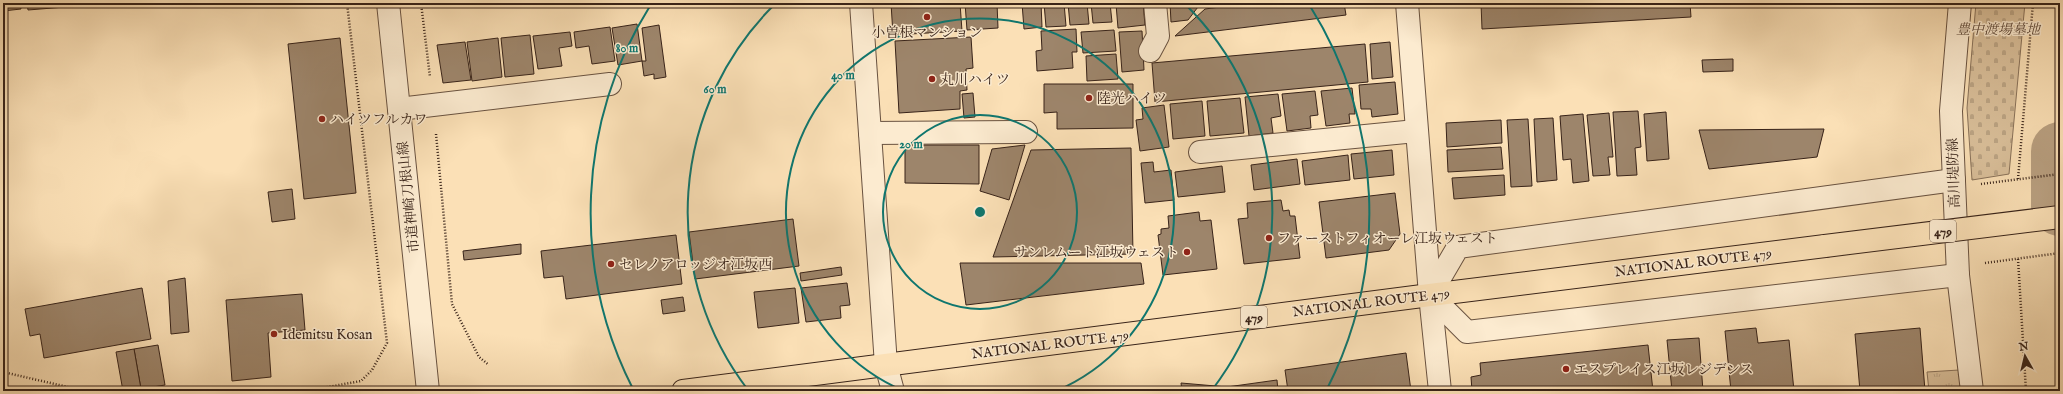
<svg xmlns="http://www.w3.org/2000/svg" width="2063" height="394" viewBox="0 0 2063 394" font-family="'IM FELL English','Noto Serif JP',serif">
<defs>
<pattern id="cemetery-stones" width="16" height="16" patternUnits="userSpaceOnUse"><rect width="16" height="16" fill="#dac09b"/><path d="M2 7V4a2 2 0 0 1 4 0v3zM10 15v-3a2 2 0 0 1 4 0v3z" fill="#bca585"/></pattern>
<pattern id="park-tufts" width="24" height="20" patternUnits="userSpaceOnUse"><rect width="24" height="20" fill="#dac09b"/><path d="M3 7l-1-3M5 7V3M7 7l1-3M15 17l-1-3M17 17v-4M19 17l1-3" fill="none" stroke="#bca585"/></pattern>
</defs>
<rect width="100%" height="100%" fill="#fbe0b6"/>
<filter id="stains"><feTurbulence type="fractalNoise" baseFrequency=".005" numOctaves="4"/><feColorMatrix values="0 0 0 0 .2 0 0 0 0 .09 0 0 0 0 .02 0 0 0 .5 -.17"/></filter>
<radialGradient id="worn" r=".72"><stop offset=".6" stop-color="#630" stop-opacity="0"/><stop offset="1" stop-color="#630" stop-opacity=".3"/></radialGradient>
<path fill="url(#cemetery-stones)" stroke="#89725a" d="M1976 3H2025L2009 174 1972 180 1967 108Z"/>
<path fill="url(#park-tufts)" stroke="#89725a" d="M1959 370 1961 391H1929L1927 372Z"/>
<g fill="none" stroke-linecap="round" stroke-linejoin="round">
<path stroke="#b9a081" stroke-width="58" d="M2060 151V207"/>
</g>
<g fill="#9d856b" stroke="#382319">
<path d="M3 3H20L21 9 3 11Z"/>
<path d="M27 3H114L28 10Z"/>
<path d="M891 3H960L962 31 893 35Z"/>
<path d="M965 3H997L998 28 967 30Z"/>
<path d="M1022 3H1041L1042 27 1024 29Z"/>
<path d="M1044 3H1064L1066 26 1046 27Z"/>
<path d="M1068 3H1087L1089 24 1070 25Z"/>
<path d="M1091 3H1110L1112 22 1093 23Z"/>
<path d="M1143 3 1145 25 1118 28 1116 4Z"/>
<path d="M1170 3H1201L1188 20 1171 22Z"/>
<path d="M1250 3H1344L1346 15 1175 36 1205 9Z"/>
<path d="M1481 3H1690L1691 17 1482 29Z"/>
<path d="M637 24 642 61 618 65 612 28Z"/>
<path d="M659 25 666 77 654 79V74L644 76 642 61H646L642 28Z"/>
<path d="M610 27 615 61 592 64 589 46 576 48 574 32Z"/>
<path d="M1076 29 1077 52H1072L1073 68 1037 71 1036 51 1042 50 1041 31Z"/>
<path d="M1114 30 1116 51 1083 53 1081 32Z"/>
<path d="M1142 31 1144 70 1122 72 1119 32Z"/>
<path d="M570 32 572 46 559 48 562 66 538 69 533 36Z"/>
<path d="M530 35 534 74 505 77 501 38Z"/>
<path d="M971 37 973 68 966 69 967 90 960 91V109L899 113 895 41Z"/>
<path d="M340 38 356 193 304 199 288 44Z"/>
<path d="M498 38 502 77 472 81 467 42Z"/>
<path d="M465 42 471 80 443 83 437 45Z"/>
<path d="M1390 42 1393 77 1372 79 1370 44Z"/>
<path d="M1365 44 1368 82 1155 102 1152 63Z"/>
<path d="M1116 54 1118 79 1087 81 1086 56Z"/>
<path d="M1733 59V71L1703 72 1702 60Z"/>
<path d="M1395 82 1398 114 1372 117 1371 109H1361L1359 85Z"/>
<path d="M1044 84H1133V128L1057 129V112L1044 113Z"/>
<path d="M1352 88 1355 114H1349L1350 123 1326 126 1321 91Z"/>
<path d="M1315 91 1318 115 1310 116 1311 128 1287 131 1282 94Z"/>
<path d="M973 93 975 117 964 118 962 94Z"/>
<path d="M1278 94 1281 116 1271 118 1273 133 1249 136 1245 97Z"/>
<path d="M1240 98 1244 133 1210 136 1207 101Z"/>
<path d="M1202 101 1205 136 1173 139 1170 104Z"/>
<path d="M1164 105 1169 147 1140 151 1136 120 1143 119 1142 108Z"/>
<path d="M1638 111 1641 147 1635 148 1637 175 1617 176 1613 112Z"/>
<path d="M1666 112 1669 159 1647 161 1644 114Z"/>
<path d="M1609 113 1613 157H1608L1610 175 1593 176 1587 115Z"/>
<path d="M1583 114 1589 181 1573 183 1571 159 1563 160 1560 116Z"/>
<path d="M1553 118 1557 180 1537 182 1534 119Z"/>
<path d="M1528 119 1532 186 1511 187 1507 120Z"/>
<path d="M1501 120 1502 143 1447 147 1446 123Z"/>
<path d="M1824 129 1817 157 1709 169 1699 130Z"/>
<path d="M905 145H979V184L905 183Z"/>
<path d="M1025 145 1009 200 980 191 992 149Z"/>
<path d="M1501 147 1503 169 1448 172 1447 150Z"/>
<path d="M1131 148 1133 254 993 257 1031 150Z"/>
<path d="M1392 150 1394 175 1354 179 1351 154Z"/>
<path d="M1348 155 1350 180 1305 185 1302 161Z"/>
<path d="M1297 159 1300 184 1254 190 1251 165Z"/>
<path d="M1153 162 1154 172 1171 170 1174 200 1145 203 1141 163Z"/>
<path d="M1222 166 1225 192 1178 197 1175 172Z"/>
<path d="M1504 175 1505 195 1454 199 1452 178Z"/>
<path d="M292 189 295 219 272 222 268 192Z"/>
<path d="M1395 193 1400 234 1389 250 1326 258 1319 202Z"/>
<path d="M1281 200 1283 211 1289 210 1290 216H1295L1300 258 1244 264 1238 219 1248 218 1247 203Z"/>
<path d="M1199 212 1200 221 1211 220 1217 269 1163 275 1158 235 1161 234V229L1169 228 1168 216Z"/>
<path d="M793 219 799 266 695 279 689 232Z"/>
<path d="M676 235 682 284 566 299 563 276 544 278 541 251Z"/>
<path d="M521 244V254L464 260 463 251Z"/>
<path d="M960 263H1141L1144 284 966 305Z"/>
<path d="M841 267 842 275 801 281 800 273Z"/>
<path d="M185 278 189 332 171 334 168 281Z"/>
<path d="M847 283 850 305 840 306 841 318 806 322 801 288Z"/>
<path d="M142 288 151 339 44 358 40 334 30 336 25 309Z"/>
<path d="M795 288 799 323 758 328 754 292Z"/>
<path d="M302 294 305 330 268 333 271 377 232 381 226 300Z"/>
<path d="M683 297 685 311 663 314 661 300Z"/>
<path d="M1756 328 1758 343 1789 340 1794 391H1731L1725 331Z"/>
<path d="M1920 328 1925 391H1860L1855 334Z"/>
<path d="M1699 338 1703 391H1672L1667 340Z"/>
<path d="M158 345 165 385 141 389 134 349Z"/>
<path d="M1648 345 1653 391H1472L1471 377 1481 375 1480 363Z"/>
<path d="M134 349 141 389 123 391 116 352Z"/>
<path d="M1406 353 1411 391H1288L1285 370Z"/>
<path d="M1277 380 1278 391H1182L1181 383 1227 387Z"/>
</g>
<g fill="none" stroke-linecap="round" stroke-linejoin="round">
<defs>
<g id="minor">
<path d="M388 3 428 391"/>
<path d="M861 3 886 365 893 391"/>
<path d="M1407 3 1430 295 1440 391"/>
<path d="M1960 3 1951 111 1958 275 1972 391"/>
<path d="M1150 51 1158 36 1155 3"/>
<path d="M399 109 610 84"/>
<path d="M870 133 1026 132"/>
<path d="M1200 152 1416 131"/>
<path d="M1954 180 1458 247 1430 295 1467 332 1958 275"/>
</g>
<path id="highway" d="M683 391 1430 295 1825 246"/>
</defs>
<use href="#minor" stroke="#695240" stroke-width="24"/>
<use href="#highway" stroke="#382319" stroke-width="24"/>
<g stroke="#382319" stroke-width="2.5" stroke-dasharray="1 2" stroke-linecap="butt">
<path d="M421 3 430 77"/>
<path d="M436 134 452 304 479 357 489 365"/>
<path d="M2018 179 2033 3"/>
<path d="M1981 184 2060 174"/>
<path d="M2018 259 2026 391"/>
<path d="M1985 263 2060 253"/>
<path d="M3 372 85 391"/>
<path d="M306 391 361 381 372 370 387 343 347 3"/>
</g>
<use href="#minor" stroke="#fcebd0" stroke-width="22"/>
<use href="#highway" stroke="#fbe0b6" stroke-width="22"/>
<defs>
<path id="highway-bridge" d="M1825 246 2060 217"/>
</defs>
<use href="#highway-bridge" stroke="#382319" stroke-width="24" stroke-linecap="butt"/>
<use href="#highway-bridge" stroke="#fbe0b6" stroke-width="22"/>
</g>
<g fill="none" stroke="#0f766e" stroke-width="2">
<circle cx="980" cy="212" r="97"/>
<path d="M904 391A194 194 0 1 1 1056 391"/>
<path d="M748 390A292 292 0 0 1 775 4M1185 4A292 292 0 0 1 1212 390"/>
<path d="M633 389A389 389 0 0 1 650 6M1310 6A389 389 0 0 1 1327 389"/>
</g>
<g fill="#8f2418" stroke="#fcebd0" stroke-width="1.5">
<circle cx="927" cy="17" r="4"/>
<circle cx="932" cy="79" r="4"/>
<circle cx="1089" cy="98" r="4"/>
<circle cx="322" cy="119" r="4"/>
<circle cx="1269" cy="238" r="4"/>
<circle cx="1187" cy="252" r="4"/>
<circle cx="611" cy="264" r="4"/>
<circle cx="274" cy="334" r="4"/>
<circle cx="1566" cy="369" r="4"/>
</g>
<g text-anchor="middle" stroke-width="3" stroke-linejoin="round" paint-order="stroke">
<g fill="#fcebd0" stroke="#735f50" stroke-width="1">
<rect x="1930" y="220" width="26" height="22" rx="3"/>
<rect x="1241" y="306" width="26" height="22" rx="3"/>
</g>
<g font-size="13" font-weight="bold" fill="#382319">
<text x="1943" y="236">479</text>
<text x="1254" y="322">479</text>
</g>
<g font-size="14" font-style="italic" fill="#604a3a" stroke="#fcebd0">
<text x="1998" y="34">豊中渡場墓地</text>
</g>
<g font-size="14" fill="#382319" stroke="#fcebd0" text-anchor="start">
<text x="927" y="37" text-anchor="middle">小曽根マンション</text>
<text x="940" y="84">丸川ハイツ</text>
<text x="1097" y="103">陸光ハイツ</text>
<text x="330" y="124">ハイツフルカワ</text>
<text x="1277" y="243">ファーストフィオーレ江坂ウェスト</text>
<text x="1179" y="257" text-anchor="end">サンレムート江坂ウェスト</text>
<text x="619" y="269">セレノアロッジオ江坂西</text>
<text x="282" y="339">Idemitsu Kosan</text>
<text x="1574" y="374">エスプレイス江坂レジデンス</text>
</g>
<g font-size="14" fill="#382319" stroke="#fcebd0">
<text transform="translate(1953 173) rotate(-92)" y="5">高川堤防線</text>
<text transform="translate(408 197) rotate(-96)" y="5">市道神崎刀根山線</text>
<text transform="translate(1693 262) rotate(-7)" y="5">NATIONAL ROUTE 479</text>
<text transform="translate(1371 302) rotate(-7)" y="5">NATIONAL ROUTE 479</text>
<text transform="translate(1050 344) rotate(-7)" y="5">NATIONAL ROUTE 479</text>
</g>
</g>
<circle cx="980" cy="212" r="6" fill="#0f766e" stroke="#fcebd0" stroke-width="2"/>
<g font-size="12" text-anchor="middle" font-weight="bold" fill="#0f766e" stroke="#fcebd0" stroke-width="3" stroke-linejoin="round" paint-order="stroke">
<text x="627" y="52">80 m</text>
<text x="843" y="79">40 m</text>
<text x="715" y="93">60 m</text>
<text x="911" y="148">20 m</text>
</g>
<rect width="2063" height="394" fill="none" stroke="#fbe0b6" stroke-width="16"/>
<rect x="4" y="4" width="2055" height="386" fill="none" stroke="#382319" stroke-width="2"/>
<rect x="8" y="8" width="2047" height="378" fill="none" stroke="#382319"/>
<g transform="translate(2025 356) rotate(352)" stroke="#fcebd0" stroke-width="3" paint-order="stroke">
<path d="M0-3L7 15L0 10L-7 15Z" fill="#382319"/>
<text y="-6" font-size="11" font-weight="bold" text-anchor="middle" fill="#382319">N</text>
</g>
<rect width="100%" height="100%" filter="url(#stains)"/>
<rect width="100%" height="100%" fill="url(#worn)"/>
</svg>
